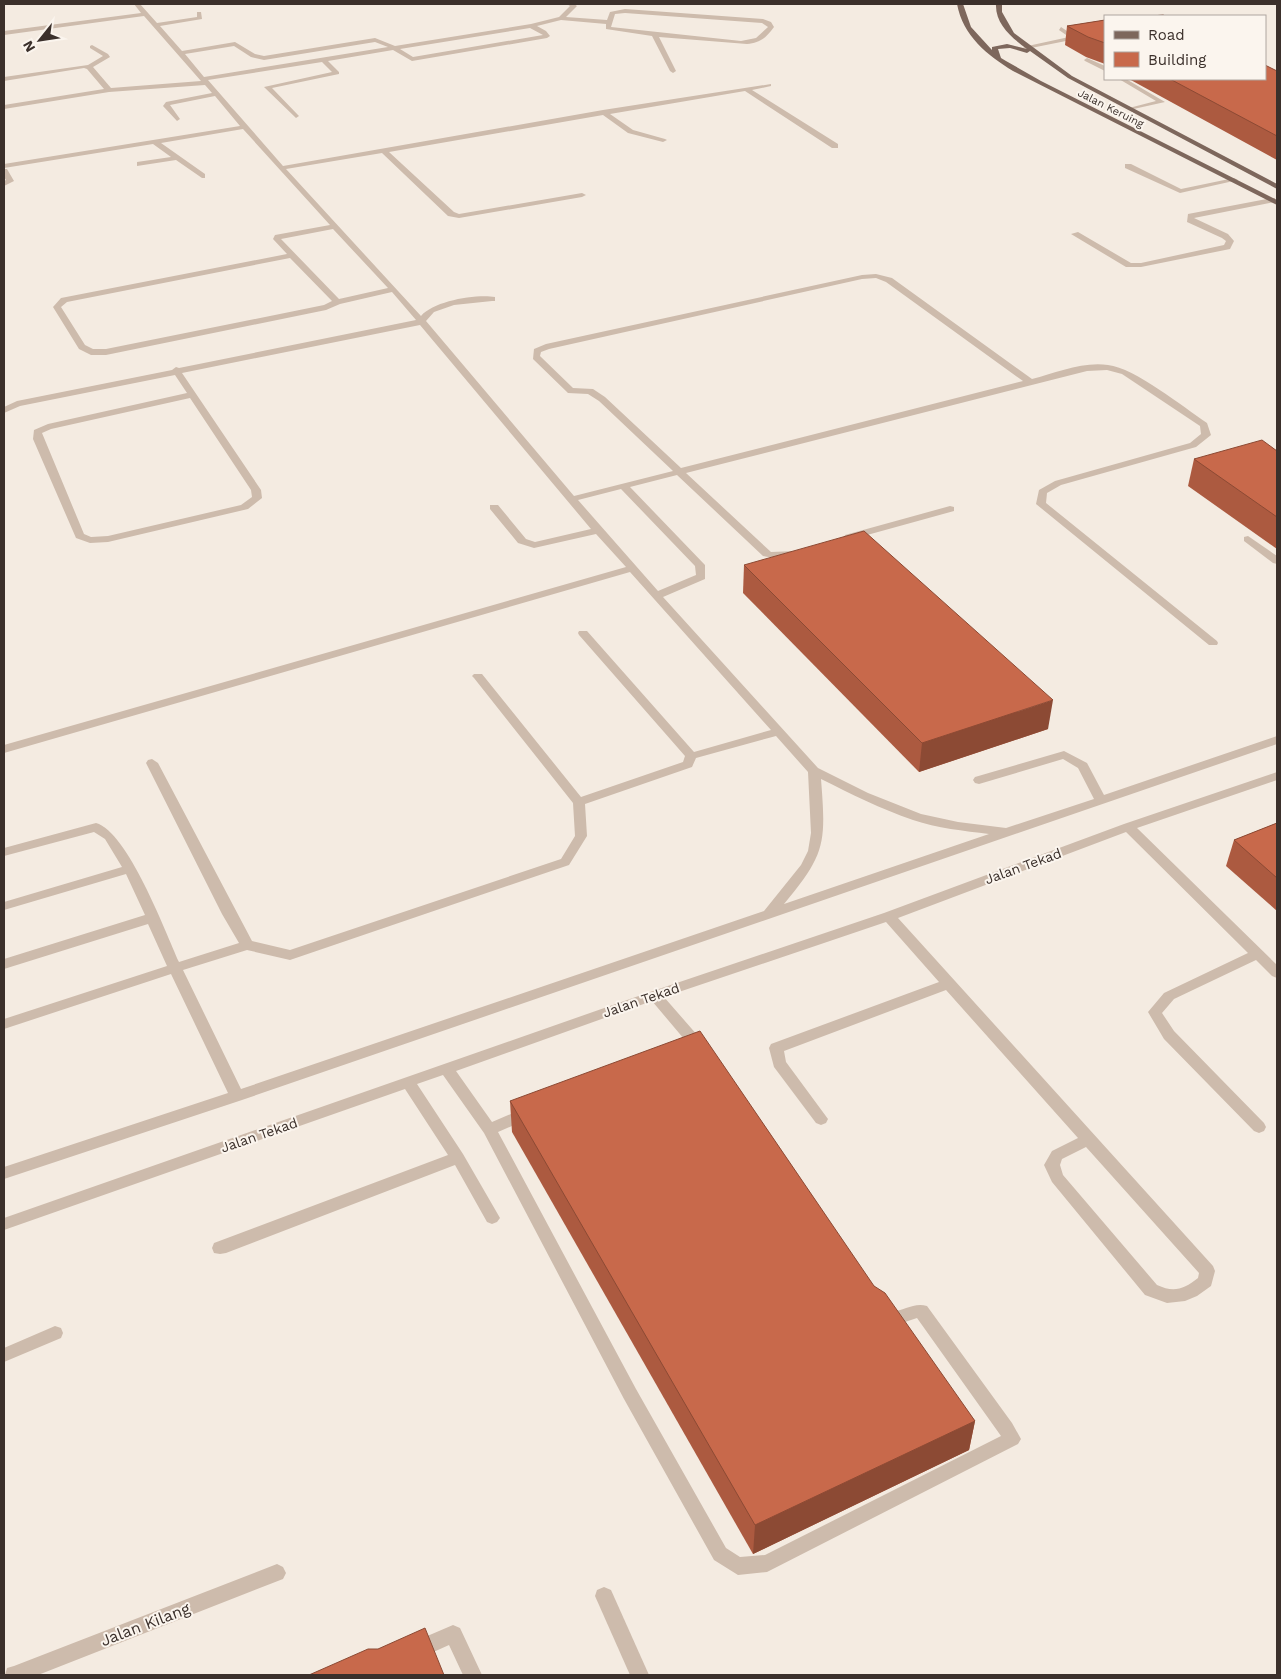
<svg xmlns="http://www.w3.org/2000/svg" width="1281" height="1679" viewBox="0 0 1281 1679" font-family="'Work Sans',sans-serif">
<rect width="100%" height="100%" fill="#f4ebe1"/>
<g fill="none" stroke-linecap="round" stroke-linejoin="round">
<g fill="#cdbbac" fill-rule="evenodd">
<path d="M134 4H140L157 23 197 17V12H201L202 19 160 26 182 51 235 42 255 54 264 56 375 38 395 46 531 24 559 17 570 6 567 4H574L577 6 566 17 607 20 610 12 625 9 763 19 771 22 774 27C766 38 760 43 747 44L659 37 676 71 673 73 670 71 652 36 606 29V24L561 20 537 26 546 31 550 36 547 38 412 61 393 50 328 61 339 72V74L272 88 298 115 299 116 296 118 264 87 332 72 322 62 208 80 283 166 603 110 771 84V86L752 90 838 144V148H832L745 91 610 114 633 130 665 139 667 140 663 142 628 133 603 115 389 152 454 212 459 214 582 193 586 195 582 197 459 218 448 216 382 153 286 169 421 316C434 301 475 294 495 297V301H492L454 305 434 312 426 321 574 496 673 471 599 401 588 394 568 393 533 359 534 349 546 344 862 275 876 274 892 278 1032 379C1055 373 1084 361 1108 365 1135 368 1183 407 1207 423L1211 435 1196 447 1061 485 1047 493 1046 503 1217 641 1218 643 1217 645H1209L1036 504 1039 490 1055 481 1190 443 1201 434 1200 426 1122 374 1107 370 1087 371 686 473 771 552 796 551 797 553 796 555C784 558 775 559 763 556L677 475 630 487 705 565V579L663 597 818 768 868 793 921 814 958 822 1006 828 1094 799 1078 768 1063 759 979 784 975 783 973 780 975 777 1064 751 1087 763 1104 795 1277 736V744L242 1100 4 1179V1167L228 1093 171 974 4 1029V1019L167 966 148 924 4 969V959L145 915 126 874 4 910V902L122 867 105 839 94 832 4 856V848L96 823C128 832 165 931 179 962L239 943 222 914 146 763 148 760 152 759 158 763 252 941 290 950 561 859 575 836 573 803 474 678 472 676 474 674H482L581 797 683 762 685 756 579 635 578 633 579 631H587L694 752 771 730 630 572 4 753V745L626 567 596 534 534 548 518 543 490 509V505H498L526 539 535 542 591 529 420 325 182 373 261 490 262 498 248 509 108 542 90 543 76 538 33 439 34 430 48 424 187 393 175 375 20 406 4 413V407L17 401 172 370 176 367 179 368 416 320 392 292 340 304 326 310 106 355H91L79 349 53 307 61 298 287 254 273 239 275 235 330 225 243 129 161 143 205 174V178H202L176 160 137 166V162L171 157 153 144 4 168V164L240 126 215 96 170 105 180 119 177 121 163 106 166 102 212 93 205 85 109 92 4 109V105L104 89 87 69 84 68 4 81V77L88 65 103 56 90 48V46L92 45 108 54 110 57 93 67 111 88 201 81 144 16 4 35V31L141 13ZM625 13 762 23 768 27 756 38 741 41 611 27 615 14ZM530 28 543 35 413 57 400 49ZM375 42 388 47 204 77 185 54 234 46 251 57 264 60ZM333 229 388 288 339 299 281 239ZM290 258 332 301 324 305 106 349H93L85 345 61 307 67 302ZM876 278 886 282 1023 381 681 468 605 397 593 389 573 388 540 356 541 352 549 349 862 279ZM190 398 251 490 252 497 241 505 108 536 91 537 84 534 42 433 51 429ZM621 489 695 566 696 575 658 591 578 500ZM776 736 808 772 811 833 808 851 801 865 764 911 241 1089 183 970 247 950 290 960 569 865 587 836 585 804 692 767 696 758ZM821 779C851 794 881 809 913 820 937 828 964 831 989 834L784 904C826 854 826 843 821 779Z"/>
<path d="M1061 27 1076 37V39L1026 49 1023 47 1069 37 1059 30Z"/>
<path d="M1087 58 1105 66V71L1085 61 1084 60Z"/>
<path d="M1119 79H1126L1165 102 1129 110V108L1156 101Z"/>
<path d="M1125 164H1131L1181 189 1234 178 1238 180 1180 193 1125 168Z"/>
<path d="M4 169H7L14 181 4 186V181L6 180 4 177Z"/>
<path d="M1272 198H1275V202L1194 218 1228 234 1234 241 1230 249 1141 267H1126L1071 234 1078 232 1131 263H1141L1224 245 1226 241 1222 238 1187 222 1188 214Z"/>
<path d="M950 506 954 507V511L849 540 844 537 845 535Z"/>
<path d="M1248 536 1277 556V564L1273 563 1244 541V537Z"/>
<path d="M1277 772V780L1137 828 1277 965V978L1272 976 1256 960 1174 999 1162 1013 1174 1031 1264 1123 1266 1127 1264 1131 1259 1133 1254 1131 1164 1039 1148 1012 1164 993 1248 953 1126 832 898 918 1213 1266 1215 1271 1211 1286 1197 1296 1185 1301 1167 1303 1145 1295 1052 1182 1044 1165 1052 1151 1078 1138 946 990 784 1051 786 1062 828 1119 826 1123 821 1125 816 1123 774 1067 769 1048 771 1044 939 982 886 922 664 997 705 1044 707 1048 705 1052 700 1053 695 1052 652 1001 456 1071 492 1122 525 1108 530 1110 532 1114 530 1118 498 1132 636 1389 726 1548 740 1557 765 1555 1001 1436 917 1318 890 1327 880 1322 878 1317 880 1312 886 1310C900 1315 912 1301 927 1306L1012 1423 1021 1439 1018 1444 767 1572 738 1575 714 1560 624 1399 484 1133 443 1075 417 1084 463 1154 500 1218 497 1222 492 1224 487 1222 455 1165 226 1253 220 1254 214 1253 212 1248 214 1243 448 1155 405 1089 4 1230V1218L650 992 884 913 1124 824ZM1086 1147 1199 1273 1198 1278C1184 1289 1174 1293 1157 1285L1063 1175 1060 1165 1062 1159Z"/>
<path d="M55 1326 61 1328 63 1333 61 1338 4 1362V1348Z"/>
<path d="M277 1564 283 1567 286 1573 283 1579 38 1675H5L7 1668 14 1666Z"/>
<path d="M604 1587 611 1590 649 1675H630L595 1596 597 1590Z"/>
<path d="M453 1625 460 1628 482 1675H463L449 1645 418 1659 411 1657 409 1650 411 1643Z"/>
</g>
<path fill="#7d675c" fill-rule="evenodd" d="M957 4H963L971 27 992 50V47L1007 44 1027 49C1012 38 995 24 996 4H1002V12L1014 33 1072 76 1277 184V189L1068 78 1030 51 1027 53 1010 48 998 49 1001 58 1006 61 1041 81 1277 200V205L1013 71C987 55 963 36 957 4Z"/>
</g>
<g fill="#ac5a40">
<path d="M1105 20V64L1086 57 1065 45 1067 26Z"/>
<path d="M1277 71V160L1129 79H1265Z"/>
<path d="M1277 451V549L1188 486 1194 459Z"/>
<path d="M744 565 1048 729 919 772 743 593Z"/>
<path d="M1277 823V911L1226 866 1234 840Z"/>
<path d="M510 1101 874 1286 975 1421 969 1450 753 1554 512 1132Z"/>
</g>
<g fill="#8c4a34">
<path d="M1053 700 1048 729 919 772 922 743Z"/>
<path d="M975 1421 969 1450 753 1554 755 1525Z"/>
</g>
<g fill="#c8694b" stroke="#8c4a34">
<path d="M1163 15 1166 16H1152Z"/>
<path d="M1105 20V43L1088 37 1067 26Z"/>
<path d="M1265 65 1277 71V136L1170 79H1265Z"/>
<path d="M1262 440 1277 451V517L1194 459Z"/>
<path d="M864 531 1053 700 922 743 744 565Z"/>
<path d="M1277 823V878L1234 840Z"/>
<path d="M700 1031 874 1286 885 1293 975 1421 755 1525 510 1101Z"/>
<path d="M425 1628 444 1675H309L368 1649H378Z"/>
</g>
<g text-anchor="middle" stroke-width="4" stroke-linejoin="round" paint-order="stroke">
<g font-size="11" fill="#3b302b" stroke="#fbf5ee">
<text transform="translate(1111 108) rotate(27)" y="4">Jalan Keruing</text>
</g>
<g font-size="14" fill="#3b302b" stroke="#fbf5ee">
<text transform="translate(1023 866) rotate(-20)" y="5">Jalan Tekad</text>
<text transform="translate(641 1000) rotate(-19)" y="5">Jalan Tekad</text>
<text transform="translate(259 1135) rotate(-19)" y="5">Jalan Tekad</text>
</g>
<g font-size="16" fill="#3b302b" stroke="#fbf5ee">
<text transform="translate(145 1624) rotate(-21)" y="6">Jalan Kilang</text>
</g>
</g>
<rect width="1281" height="1679" fill="none" stroke="#3b302b" stroke-width="10"/>
<rect x="1104" y="15" width="162" height="65" fill="#fbf5ee" stroke="#aea6a0"/>
<rect x="1114" y="31" width="25" height="8" fill="#7d675c" stroke="#aea6a0"/>
<text x="1148" y="40" font-size="15" fill="#3b302b">Road</text>
<rect x="1114" y="52" width="25" height="15" fill="#c8694b" stroke="#aea6a0"/>
<text x="1148" y="65" font-size="15" fill="#3b302b">Building</text>
<g transform="translate(40 40) rotate(240)" stroke="#fbf5ee" stroke-width="4" paint-order="stroke">
<path d="M0-4L9 19L0 12L-9 19Z" fill="#3b302b"/>
<text y="-8" font-size="14" font-weight="bold" text-anchor="middle" fill="#3b302b">N</text>
</g>
</svg>
